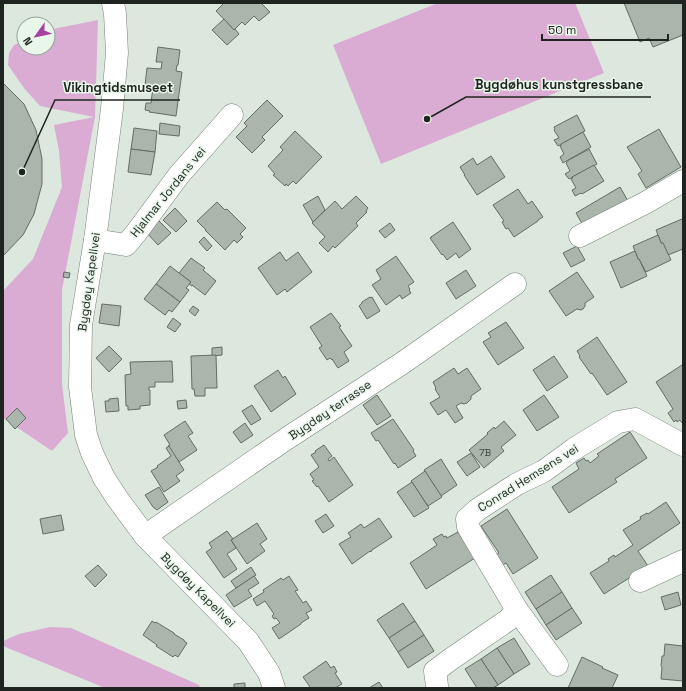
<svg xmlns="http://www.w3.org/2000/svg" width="686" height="691" viewBox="0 0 686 691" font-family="'Space Grotesk',sans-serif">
<rect width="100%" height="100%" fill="#dce8dd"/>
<g fill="#daacd3">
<path d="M438 3H575L604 73 381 164 333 45Z"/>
<path d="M98 20 95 117 62 290V384L68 433 52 451 3 418V291L33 259 62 187 59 151 54 125 94 117 40 106 24 88 8 65 9 53 14 45 24 41V48H48V30Z"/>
<path d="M50 627 71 628 199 685 200 688H105L3 646V641L19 634Z"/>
</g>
<g fill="#aab6ac" stroke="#626d63">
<path d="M222 3H261L270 12 259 21 254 16 245 25 242 22 234 30 216 11 223 4Z"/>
<path d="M624 3H683V35L653 47 649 38 640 42Z"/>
<path d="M224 19 234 30 235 29 239 34 227 45 212 30Z"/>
<path d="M158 47 180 50 178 65H177L176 71 182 72 176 116 149 112 150 111 145 110 146 103H151L153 87 145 85 147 68 161 69 162 62H156Z"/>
<path d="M3 83 24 104 36 130 42 159V184L34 214 23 235 3 256Z"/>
<path d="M267 100 283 116 262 137 265 140 252 153 236 137 247 126 244 123Z"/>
<path d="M577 115 585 131 558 146 554 140 559 138 554 130 555 129 554 127Z"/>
<path d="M160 123 180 126 179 136 159 134Z"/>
<path d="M134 128 157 131 155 152 131 149Z"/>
<path d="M659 129 681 167 646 188 638 174 642 171 627 147Z"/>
<path d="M295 131 322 157 296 184 293 181 288 186 286 184 285 186 273 175 275 174 268 166 283 150 280 147Z"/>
<path d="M583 132 591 147 563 163 560 157 564 154 560 146H561V144Z"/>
<path d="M131 149 155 152 151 175 128 172Z"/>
<path d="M589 149 597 164 569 179 565 174 570 171 566 163 567 162V161Z"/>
<path d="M491 156 505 177 477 195 464 175H465L460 167 473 158 477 165Z"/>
<path d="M594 165 604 181 582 194 581 193 575 196 572 190 576 188 571 179 573 178 572 177Z"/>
<path d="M620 187 628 201 584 227 576 213Z"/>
<path d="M518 189 528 204 532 201 543 217 538 220V221L514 237 508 228 506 229 502 222 504 221 493 205Z"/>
<path d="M318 196 325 210 313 222 303 205Z"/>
<path d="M356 196 368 208 366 211 367 212 356 223 358 226 335 248 333 246 328 252 319 243 325 237 312 223 335 201 342 209Z"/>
<path d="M217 202 225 210 227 209 246 228 240 234 243 237 237 243 234 240 225 250 205 230H206L197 221Z"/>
<path d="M175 208 187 221 176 232 163 220Z"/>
<path d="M682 219 683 221V249L668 255 663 243H661L656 230Z"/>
<path d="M158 220 171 233 158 245 146 232Z"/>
<path d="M453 222 471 249 459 258 456 253 447 260 443 254 442 255 430 238 432 237H431Z"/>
<path d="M390 223 395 230 385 238 379 231Z"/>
<path d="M658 235 661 243H663L671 260 646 272 639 259H638L633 246Z"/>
<path d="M204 237 212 246 207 251 199 242Z"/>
<path d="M577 246 585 260 571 267 563 253Z"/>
<path d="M635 251 638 259H639L647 276 621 288 610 262Z"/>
<path d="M280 252 286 261 298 252 312 272 287 292 285 289 277 295 258 268Z"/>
<path d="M396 256 414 282 408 286 410 289 409 290 411 293 402 299 400 295 386 305 372 285 381 279 376 270Z"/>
<path d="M191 258 205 268 203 270 216 281 205 295 192 285V286L189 284 191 282 179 273Z"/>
<path d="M170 266 191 282 186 288 189 290 180 302 156 284Z"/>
<path d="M466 270 476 286 456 299 446 283Z"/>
<path d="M64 272 70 273 69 278 63 277Z"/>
<path d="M577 272 594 297 585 303V306L583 309 581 310 577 309 566 316 549 291Z"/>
<path d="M156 284 180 302 172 312 169 310 165 315 144 299Z"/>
<path d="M370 297V298L372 297 380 311 367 319 359 306 362 303V302Z"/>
<path d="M102 304 121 306 119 326 99 323Z"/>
<path d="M193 306 199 310 195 316 189 311Z"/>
<path d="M331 313 341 326 339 327 352 346 344 352 349 361 338 368 332 359V360L330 358 327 360 319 348 322 346 310 327Z"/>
<path d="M173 318 181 324 175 332 167 327Z"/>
<path d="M506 322 524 348 498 365 483 342 491 337 488 333Z"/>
<path d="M597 337 627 382 607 395 592 373 591 374 579 357 580 356 577 351Z"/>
<path d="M109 346 122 359 109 372 96 358Z"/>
<path d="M222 347V355L212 356V348Z"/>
<path d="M216 355 217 388H205V396H195L194 389H192L191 356Z"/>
<path d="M554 356 568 377 547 391 533 370Z"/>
<path d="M172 361 173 382H155V387H149V390H150V405L140 406V409L128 410V406H126L125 375 131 374 130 362Z"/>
<path d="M682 365 683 367V424L680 420 677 422 676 420 674 422 668 413 673 409 656 382Z"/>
<path d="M454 368 458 374 467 368 481 389 471 396V399L467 403 464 404 461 403 456 406 463 418 455 423 446 410 438 415 430 403 440 397 435 389 436 388 433 382Z"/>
<path d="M278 370 283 378 285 376 296 394 271 412 254 386Z"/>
<path d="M377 395 391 416 377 425 363 405Z"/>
<path d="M544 395 559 417 537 431 523 410Z"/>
<path d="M118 398 119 411 106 412 105 401H109V399Z"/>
<path d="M186 400 187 408 178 409 177 401Z"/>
<path d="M252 405 261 419 251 425 242 411Z"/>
<path d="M17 408 26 418 15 429 6 419Z"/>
<path d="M393 419 414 450 413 451 416 456 398 468 395 463 394 464 378 440 376 441 371 433Z"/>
<path d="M185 421 193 433 188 436 197 450 179 462 168 446 170 445 164 435Z"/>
<path d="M504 421 516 435 501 447 504 451 484 468 469 450 488 434 487 433 494 427 495 429Z"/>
<path d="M245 423 253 435 241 443 233 432Z"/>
<path d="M630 432 647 458 615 479 617 482 569 513 552 487 579 469 576 463 584 458 586 461 588 460 590 463 599 456 597 454Z"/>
<path d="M324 445 332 456 328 459 329 461 334 457 353 485 329 502 318 486 317 487 312 481 314 480 310 474 319 467 311 455 316 452 315 451Z"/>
<path d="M169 446 184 470 176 476 180 481 164 492 151 471 158 467 157 466 171 456 166 448Z"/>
<path d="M471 453 480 467 467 476 457 462Z"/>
<path d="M441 459 457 485 441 496 424 470Z"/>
<path d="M425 471 442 497 428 506 411 481Z"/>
<path d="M412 482 429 508 414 517 397 492Z"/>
<path d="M159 487 168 502 157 510 153 507 145 495Z"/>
<path d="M666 502 680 523 638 551 648 566 604 594 590 573 609 561 608 559 614 555 615 557 633 545 623 530 641 519 640 517 647 513 648 514Z"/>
<path d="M507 509 538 558 513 574 506 563 503 565 493 557 499 553 481 526Z"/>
<path d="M326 514 334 526 323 533 315 521Z"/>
<path d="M61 515 64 530 43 534 40 519Z"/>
<path d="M379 518 392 537 372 550 371 552 370 551 352 564 339 544 351 537 348 533 361 524 364 528Z"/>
<path d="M257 523 267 539 260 544 265 551 247 564 231 540Z"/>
<path d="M227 531 233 539 231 540 236 548 227 554 237 569 224 578 206 552 212 548 209 543Z"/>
<path d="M458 532 475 558 426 589 410 563 437 545 433 539 442 534 444 537 446 536 447 538Z"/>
<path d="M98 565 107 575 95 587 85 576Z"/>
<path d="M251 567 256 575 236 588 231 581Z"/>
<path d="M551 575 562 592 536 609 525 592Z"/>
<path d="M254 576 259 583 248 590 252 596 234 607 226 595Z"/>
<path d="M289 576 298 590 295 591 303 603 306 601 312 610 306 613 309 618 301 623V624L279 639 272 628 280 623 276 618 274 619 272 616 274 614 265 601 257 606 253 599 264 592 263 590 281 578 283 580Z"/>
<path d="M562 592 572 608 546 625 536 609Z"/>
<path d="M678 592 681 605 665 610 661 597Z"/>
<path d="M403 603 415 621 389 638 377 620Z"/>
<path d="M572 608 582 623 556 640 546 625Z"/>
<path d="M152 621 155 623 156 622 174 633V634L184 640V641L187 643 178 657 175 655 173 657 156 646 157 645 143 635Z"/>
<path d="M415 621 424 635 398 652 389 638Z"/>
<path d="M424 635 434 651 408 668 398 652Z"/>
<path d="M514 638 530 664 514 674 497 648Z"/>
<path d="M665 644 683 646V681L661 679 662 667 661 666 662 656H664Z"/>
<path d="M497 648 514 674 498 685 481 659Z"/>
<path d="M582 657 603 667 602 668 618 675 612 688H568Z"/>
<path d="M481 659 498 685 493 688H477L465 669Z"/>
<path d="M326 661 331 668 334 666 337 672 335 673 342 684 335 688H309L310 687 303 677Z"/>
<path d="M379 682 383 688H369Z"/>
<path d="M245 683V688H234V684Z"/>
</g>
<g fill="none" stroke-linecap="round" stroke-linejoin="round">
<defs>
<g id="minor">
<path d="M113 3 115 14 117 53 112 109 95 240 81 325 80 387 86 435 92 453 104 478 117 498 145 536 248 641 269 673 274 688"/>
<path d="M580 236 645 203 683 181"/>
<path d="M95 240 126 245 136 233 179 175 232 115"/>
<path d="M145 536 286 439 404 362 515 284"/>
<path d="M640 581 683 561"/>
<path d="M517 610 557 665"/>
<path d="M437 686 435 671 451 659 508 620 517 610 468 527 467 519 477 510 517 484 544 471 574 449 618 422 635 419 683 445"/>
</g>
</defs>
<use href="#minor" stroke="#778278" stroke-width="23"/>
<use href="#minor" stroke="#fff" stroke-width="22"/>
</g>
<g text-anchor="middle" stroke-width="3" stroke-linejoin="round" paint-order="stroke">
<g font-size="10" fill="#424843">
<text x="485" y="456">7B</text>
</g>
<g font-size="12" fill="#1f2420" stroke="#e9f6ea">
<text transform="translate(168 192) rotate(-51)" y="4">Hjalmar Jordans vei</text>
<text transform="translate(89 282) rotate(-82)" y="4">Bygdøy Kapellvei</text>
<text transform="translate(330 410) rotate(-34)" y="4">Bygdøy terrasse</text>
<text transform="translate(528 478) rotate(-32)" y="4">Conrad Hemsens vei</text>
<text transform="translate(198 590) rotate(45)" y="4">Bygdøy Kapellvei</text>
</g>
</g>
<path fill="none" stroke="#1f2420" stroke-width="1.5" d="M427 119L466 97H651M22 172L55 100H180"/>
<g fill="#1f2420" stroke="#e9f6ea" stroke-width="1.5">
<circle cx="427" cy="119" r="4"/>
<circle cx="22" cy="172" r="4"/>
</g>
<g font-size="13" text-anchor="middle" font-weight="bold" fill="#1f2420" stroke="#e9f6ea" stroke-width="3" stroke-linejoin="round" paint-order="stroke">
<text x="559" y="89">Bygdøhus kunstgressbane</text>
<text x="118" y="92">Vikingtidsmuseet</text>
</g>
<rect width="686" height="691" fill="none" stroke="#1f2420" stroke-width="8"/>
<g transform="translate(36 36) rotate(237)"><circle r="19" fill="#e9f6ea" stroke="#98a299"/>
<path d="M0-3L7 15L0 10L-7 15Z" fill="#aa40a1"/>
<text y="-6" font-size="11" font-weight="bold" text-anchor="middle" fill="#1f2420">N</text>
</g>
<path d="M542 34v6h126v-6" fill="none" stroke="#1f2420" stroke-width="2"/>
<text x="548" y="34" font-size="12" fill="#1f2420" stroke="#e9f6ea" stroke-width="3" paint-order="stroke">50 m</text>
</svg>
